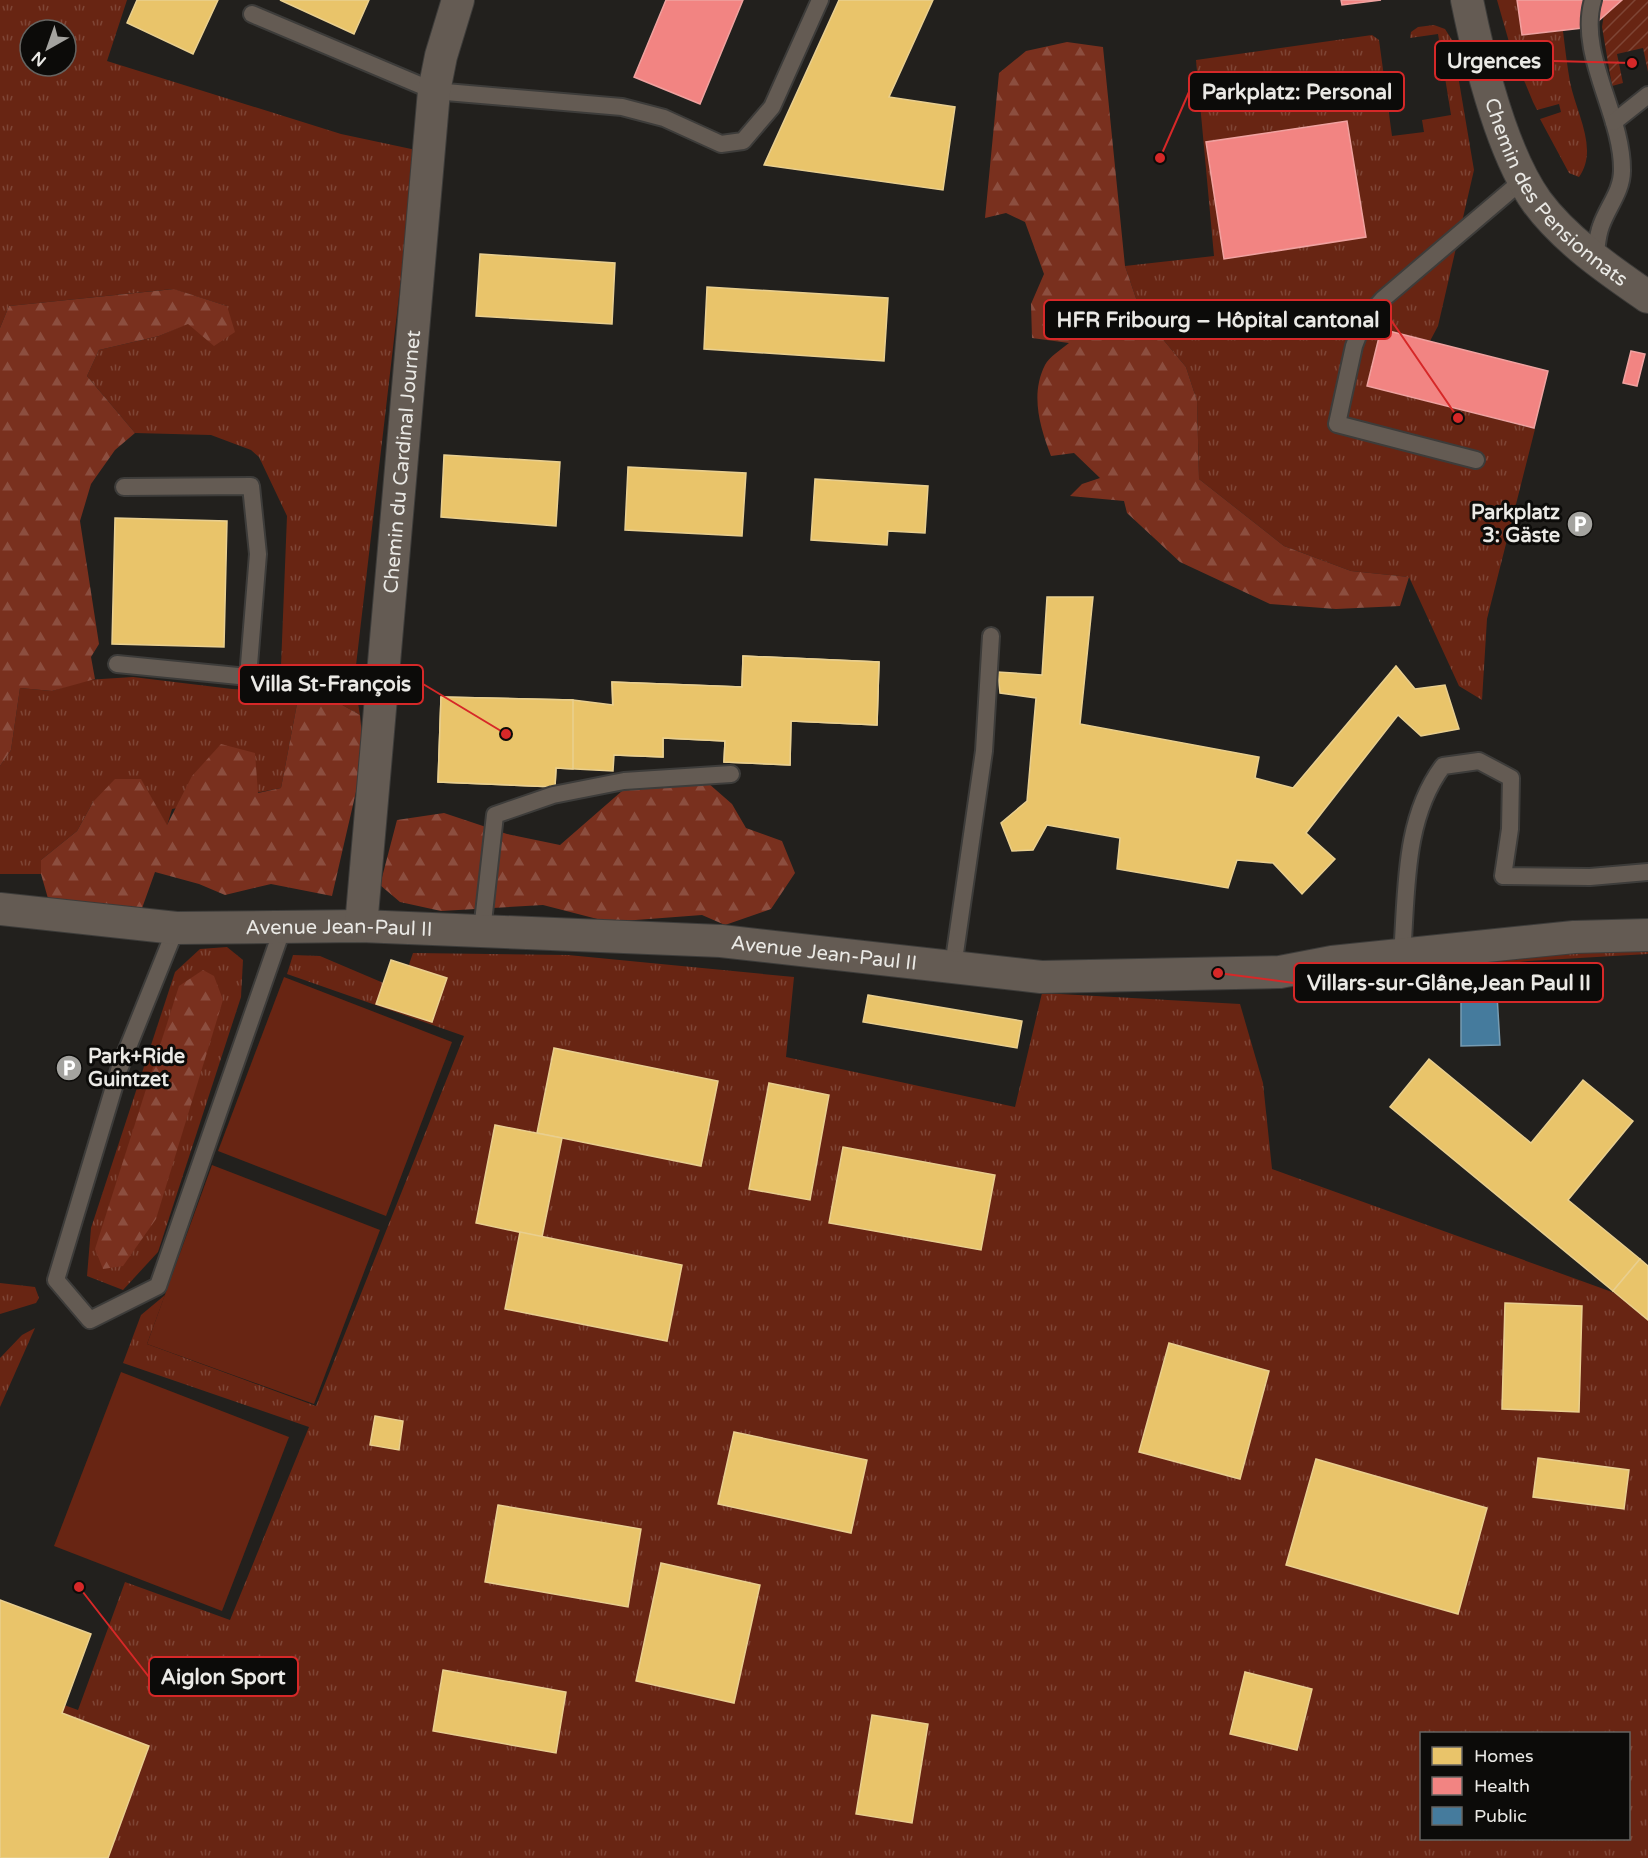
<svg xmlns="http://www.w3.org/2000/svg" width="1648" height="1858" viewBox="0 0 1648 1858" font-family="'Varela Round',sans-serif">
<defs>
<pattern id="grass-tufts" width="24" height="20" patternUnits="userSpaceOnUse" patternTransform="scale(1.5)"><rect width="24" height="20" fill="#682513"/><path d="M3 7l-1-3M5 7V3M7 7l1-3M15 17l-1-3M17 17v-4M19 17l1-3" fill="none" stroke="#7e4535"/></pattern>
<pattern id="forest-firs" width="22" height="20" patternUnits="userSpaceOnUse" patternTransform="scale(1.5)"><rect width="22" height="20" fill="#79301e"/><path d="M5 1l3.5 6h-7zM16 11l3.5 6h-7z" fill="#8c4e3f"/></pattern>
<pattern id="garden-furrows" width="10" height="10" patternUnits="userSpaceOnUse" patternTransform="scale(1.5)"><rect width="10" height="10" fill="#682513"/><path d="M-1 1l2-2M0 10L10 0M9 11l2-2" fill="none" stroke="#7e4535"/></pattern>
</defs>
<rect width="100%" height="100%" fill="#22201d"/>
<g fill="url(#grass-tufts)" fill-rule="evenodd">
<path d="M0 0H127L107 61 341 134 416 150 355 674 281 666 287 516 259 457 251 450 211 435 135 433 87 376 99 350 159 336 227 306 173 289 9 306 0 328ZM30 30H66V66H30Z"/>
<path d="M1497 0H1517L1523 35 1563 31C1565 48 1567 65 1570 82 1576 113 1599 149 1579 177L1569 173 1540 119 1561 112 1559 104 1537 110 1533 102 1511 49Z"/>
<path d="M1434 25 1445 29 1452 40 1474 170 1438 326 1430 341 1381 329 1367 386 1535 429 1487 619 1482 700 1459 686 1409 577 1351 571 1284 546 1199 479 1197 401 1186 367 1141 313 1125 266 1214 256 1196 60 1372 35 1379 40 1392 136 1424 132 1422 120 1451 115 1438 34 1410 38 1411 32 1418 27Z"/>
<path d="M133 677 232 689 321 694 358 703 360 715 330 698 297 704 281 788 172 809 167 826 141 780 93 802 77 831 41 860V874H0V766L11 750 20 688 52 691 86 680Z"/>
<path d="M227 947 243 960 241 997 158 1252 123 1290 87 1276 91 1228 175 972 200 949Z"/>
<path d="M1648 947V954L1528 961 1342 983 1345 978 1527 955Z"/>
<path d="M413 953 568 955 794 977 786 1057 1015 1107 1042 993 1240 1004 1263 1083 1272 1169 1648 1305V1858H0V1682L78 1710 125 1582 230 1620 309 1427 123 1363 141 1315 165 1295 147 1344 316 1406 464 1036 287 974 293 955 320 956 400 990ZM1422 1734H1628V1838H1422Z"/>
<path d="M0 1283 35 1287 39 1298 36 1303 0 1314Z"/>
<path d="M35 1328 0 1407V1358L22 1335Z"/>
</g>
<g fill="url(#forest-firs)">
<path d="M1067 42 1103 47 1125 266 1141 313 1186 367 1197 401 1199 479 1284 546 1351 571 1409 577 1400 606 1336 609 1270 604 1180 562 1127 513 1124 501 1070 496 1082 484 1100 478 1074 453 1051 456C1040 427 1030 395 1045 365 1049 357 1062 349 1069 343L1032 338 1031 304 1044 274 1025 222 1006 213 985 218 999 73 1026 51Z"/>
<path d="M174 289 227 306 235 332 214 346 188 324 159 336 99 350 87 376 135 433 115 450 91 484 80 521 99 644 91 657 95 679 52 691 20 688 11 750 0 766V328L9 306Z"/>
<path d="M330 698 360 715 364 757 332 896 271 884 225 895 199 884 155 872 136 925 51 909 41 874V860L77 831 93 802 115 779H141L167 825 192 776 221 744 255 753 258 793 281 788 297 704Z"/>
<path d="M700 776 732 804 746 828 782 841 795 873 771 909 725 925 702 915 609 922 543 905 441 911 400 902 380 885 397 820 444 813 507 834 560 845 622 791Z"/>
<path d="M203 970 214 976 223 1000 156 1219 123 1266 103 1269 95 1249 179 986Z"/>
</g>
<g fill="#682513">
<path d="M284 977 452 1042 386 1216 218 1151Z"/>
<path d="M212 1165 380 1230 314 1404 147 1344Z"/>
<path d="M121 1372 289 1437 222 1611 54 1546Z"/>
</g>
<path fill="url(#garden-furrows)" d="M1606 0H1648V72L1643 48 1617 54 1623 83 1612 86 1602 27Z"/>
<g fill="#e9c46a" stroke="#e9cf8f" stroke-width="1.5">
<path d="M137 0H218L193 54 127 23Z"/>
<path d="M280 0H369L354 34Z"/>
<path d="M839 0H933L889 97 955 107 943 190 764 165Z"/>
<path d="M480 254 615 263 612 324 476 316Z"/>
<path d="M707 287 888 298 884 361 704 349Z"/>
<path d="M444 455 560 462 556 526 441 517Z"/>
<path d="M628 467 746 473 742 536 625 530Z"/>
<path d="M815 479 928 486 925 533 888 531 887 545 811 540Z"/>
<path d="M115 518 227 521 224 647 112 644Z"/>
<path d="M1047 597H1093L1080 724 1259 757 1255 778 1293 788 1396 666 1415 689 1445 685 1459 729 1421 736 1398 715 1306 833 1335 859 1302 894 1273 863 1237 860 1228 888 1117 869 1120 838 1047 825 1033 850 1012 851 1001 823 1027 801 1036 698 1000 693 998 672 1042 675Z"/>
<path d="M743 656 879 662 877 725 791 721 790 765 724 762 725 741 663 738V757L614 755 612 682 742 687Z"/>
<path d="M743 656 879 662 877 725 791 721 790 765 724 762 725 741 663 738V757L614 755 613 771 556 768 555 787 438 782 441 697 573 700 613 705 612 682 742 687Z"/>
<path d="M441 697 573 700V769L556 768 555 787 438 782Z"/>
<path d="M391 960 447 978 432 1022 376 1004Z"/>
<path d="M868 995 1022 1021 1017 1048 863 1022Z"/>
<path d="M554 1048 718 1081 701 1166 537 1133Z"/>
<path d="M1429 1059 1531 1143 1583 1080 1633 1121 1568 1200 1640 1259 1613 1291 1390 1107Z"/>
<path d="M769 1083 829 1095 810 1200 749 1189Z"/>
<path d="M495 1125 562 1138 542 1237 476 1223Z"/>
<path d="M843 1147 995 1175 981 1250 829 1223Z"/>
<path d="M520 1232 682 1265 667 1341 505 1309Z"/>
<path d="M1640 1259 1648 1266V1320L1613 1291Z"/>
<path d="M1505 1303 1582 1306 1579 1412 1502 1409Z"/>
<path d="M1169 1343 1269 1371 1240 1479 1139 1452Z"/>
<path d="M375 1416 403 1421 399 1450 370 1445Z"/>
<path d="M734 1432 867 1460 851 1533 718 1504Z"/>
<path d="M1538 1458 1629 1470 1624 1509 1533 1497Z"/>
<path d="M1316 1459 1487 1508 1458 1614 1286 1565Z"/>
<path d="M498 1505 641 1529 628 1607 485 1582Z"/>
<path d="M661 1563 760 1585 734 1703 636 1681Z"/>
<path d="M0 1600 91 1634 62 1713 149 1746 108 1858H0Z"/>
<path d="M443 1670 566 1692 556 1753 433 1731Z"/>
<path d="M1245 1672 1312 1689 1297 1750 1230 1734Z"/>
<path d="M872 1715 928 1724 912 1823 856 1814Z"/>
</g>
<g fill="#f28482" stroke="#f0a2a0" stroke-width="1.5">
<path d="M666 0H743L700 104 634 77Z"/>
<path d="M1341 0H1381L1342 5Z"/>
<path d="M1517 0H1622L1596 23 1583 28 1522 35Z"/>
<path d="M1347 121 1366 237 1224 259 1206 142Z"/>
<path d="M1381 329 1548 371 1534 428 1367 386Z"/>
<path d="M1631 351 1645 354 1637 386 1623 383Z"/>
</g>
<path fill="#457b9d" stroke="#769cb3" stroke-width="1.5" d="M1481 987 1497 995 1500 1045 1461 1046V996Z"/>
<g fill="none" stroke-linecap="round" stroke-linejoin="round">
<defs>
<g id="lane">
<path d="M1593 0C1577 54 1623 115 1622 171 1622 191 1607 208 1601 226 1597 236 1597 248 1595 258"/>
<path d="M252 14 434 91 622 107 664 118 721 144 743 141 772 107 820 0"/>
<path d="M1614 122 1648 95"/>
<path d="M1476 460 1337 424 1354 346 1364 320 1383 299 1524 179"/>
<path d="M124 487 251 486 258 554 248 677"/>
<path d="M117 664 380 690"/>
<path d="M176 928 120 1067 56 1280 90 1320 158 1286 283 927"/>
<path d="M482 931 495 815 553 795 624 781 731 774"/>
<path d="M1402 955C1407 892 1403 819 1443 766L1479 761 1511 778 1510 829 1503 876 1590 877 1648 872"/>
<path d="M953 967 984 751 991 636"/>
</g>
<g id="street">
<path id="s1" d="M1467 0C1479 59 1502 153 1537 202 1565 240 1609 270 1648 297"/>
<path id="s2" d="M0 909 176 928 361 926 721 941 1041 977 1280 972 1332 962 1574 937 1648 935"/>
<path id="s3" d="M361 926 434 91 441 56 458 0"/>
</g>
</defs>
<use href="#lane" stroke="#3d3c3a" stroke-width="20"/>
<use href="#street" stroke="#3d3c3a" stroke-width="34"/>
<use href="#lane" stroke="#645b53" stroke-width="16"/>
<use href="#street" stroke="#645b53" stroke-width="32"/>
</g>
<defs>
<symbol id="parking-disc" viewBox="-11 -11 22 22"><circle r="9.5" fill="#a4a39f" stroke="#0c0b09"/><path d="M-3.5-5.5H1a3.5 3.5 0 0 1 0 7H-1V5.5H-3.5ZM-1-3.4V-.6H.8a1.4 1.4 0 0 0 0-2.8Z" fill="#fff"/></symbol>
</defs>
<g fill-rule="evenodd">
<use href="#parking-disc" x="1565" y="509" width="30" height="30"/>
<use href="#parking-disc" x="54" y="1053" width="30" height="30"/>
</g>
<g text-anchor="middle" stroke-width="6" stroke-linejoin="round" paint-order="stroke">
<g font-size="20" fill="#eae9e5" stroke="#0c0b09">
<text dy="7" stroke="none"><textPath href="#s1" startOffset="218">Chemin des Pensionnats</textPath></text>
<text dy="7" stroke="none"><textPath href="#s3" startOffset="466">Chemin du Cardinal Journet</textPath></text>
<text dy="7" stroke="none"><textPath href="#s2" startOffset="340">Avenue Jean-Paul II</textPath></text>
<text dy="7" stroke="none"><textPath href="#s2" startOffset="826">Avenue Jean-Paul II</textPath></text>
</g>
<g font-size="20" font-weight="bold" fill="#eae9e5" stroke="#0c0b09" text-anchor="end">
<text x="1560" y="519">Parkplatz<tspan x="1560" dy="23">3: Gäste</tspan></text>
<text x="88" y="1063" text-anchor="start">Park+Ride<tspan x="88" dy="23">Guintzet</tspan></text>
</g>
</g>
<path fill="none" stroke="#d62828" stroke-width="2" d="M1632 63L1553 61M1160 158L1189 92M1458 418L1391 320M506 734L423 684M1218 973L1294 983M79 1587L149 1677"/>
<g fill="#d62828" stroke="#0c0b09" stroke-width="2">
<circle cx="1632" cy="63" r="6"/>
<circle cx="1160" cy="158" r="6"/>
<circle cx="1458" cy="418" r="6"/>
<circle cx="506" cy="734" r="6"/>
<circle cx="1218" cy="973" r="6"/>
<circle cx="79" cy="1587" r="6"/>
</g>
<g fill="#0c0b09" stroke="#d62828" stroke-width="2">
<rect x="1435" y="41" width="118" height="39" rx="6"/>
<rect x="1189" y="72" width="215" height="39" rx="6"/>
<rect x="1044" y="300" width="347" height="39" rx="6"/>
<rect x="239" y="665" width="184" height="39" rx="6"/>
<rect x="1294" y="963" width="309" height="39" rx="6"/>
<rect x="149" y="1657" width="149" height="39" rx="6"/>
</g>
<g font-size="21" text-anchor="middle" font-weight="bold" fill="#eae9e5">
<text x="1494" y="68">Urgences</text>
<text x="1297" y="99">Parkplatz: Personal</text>
<text x="1218" y="327">HFR Fribourg – Hôpital cantonal</text>
<text x="331" y="691">Villa St-François</text>
<text x="1449" y="990">Villars-sur-Glâne,Jean Paul II</text>
<text x="223" y="1684">Aiglon Sport</text>
</g>
<rect x="1420" y="1732" width="210" height="108" fill="#0c0b09" stroke="#656461" stroke-width="1.5"/>
<rect x="1432" y="1747" width="30" height="18" fill="#e9c46a" stroke="#656461" stroke-width="1.5"/>
<text x="1474" y="1762" font-size="18" fill="#eae9e5">Homes</text>
<rect x="1432" y="1777" width="30" height="18" fill="#f28482" stroke="#656461" stroke-width="1.5"/>
<text x="1474" y="1792" font-size="18" fill="#eae9e5">Health</text>
<rect x="1432" y="1807" width="30" height="18" fill="#457b9d" stroke="#656461" stroke-width="1.5"/>
<text x="1474" y="1822" font-size="18" fill="#eae9e5">Public</text>
<g transform="translate(48 48) rotate(220)"><circle r="28" fill="#0c0b09" stroke="#656461" stroke-width="1.5"/>
<path d="M0-4.5L10 22L0 15L-10 22Z" fill="#a4a39f"/>
<text y="-9" font-size="16" font-weight="bold" text-anchor="middle" fill="#eae9e5">N</text>
</g>
</svg>
